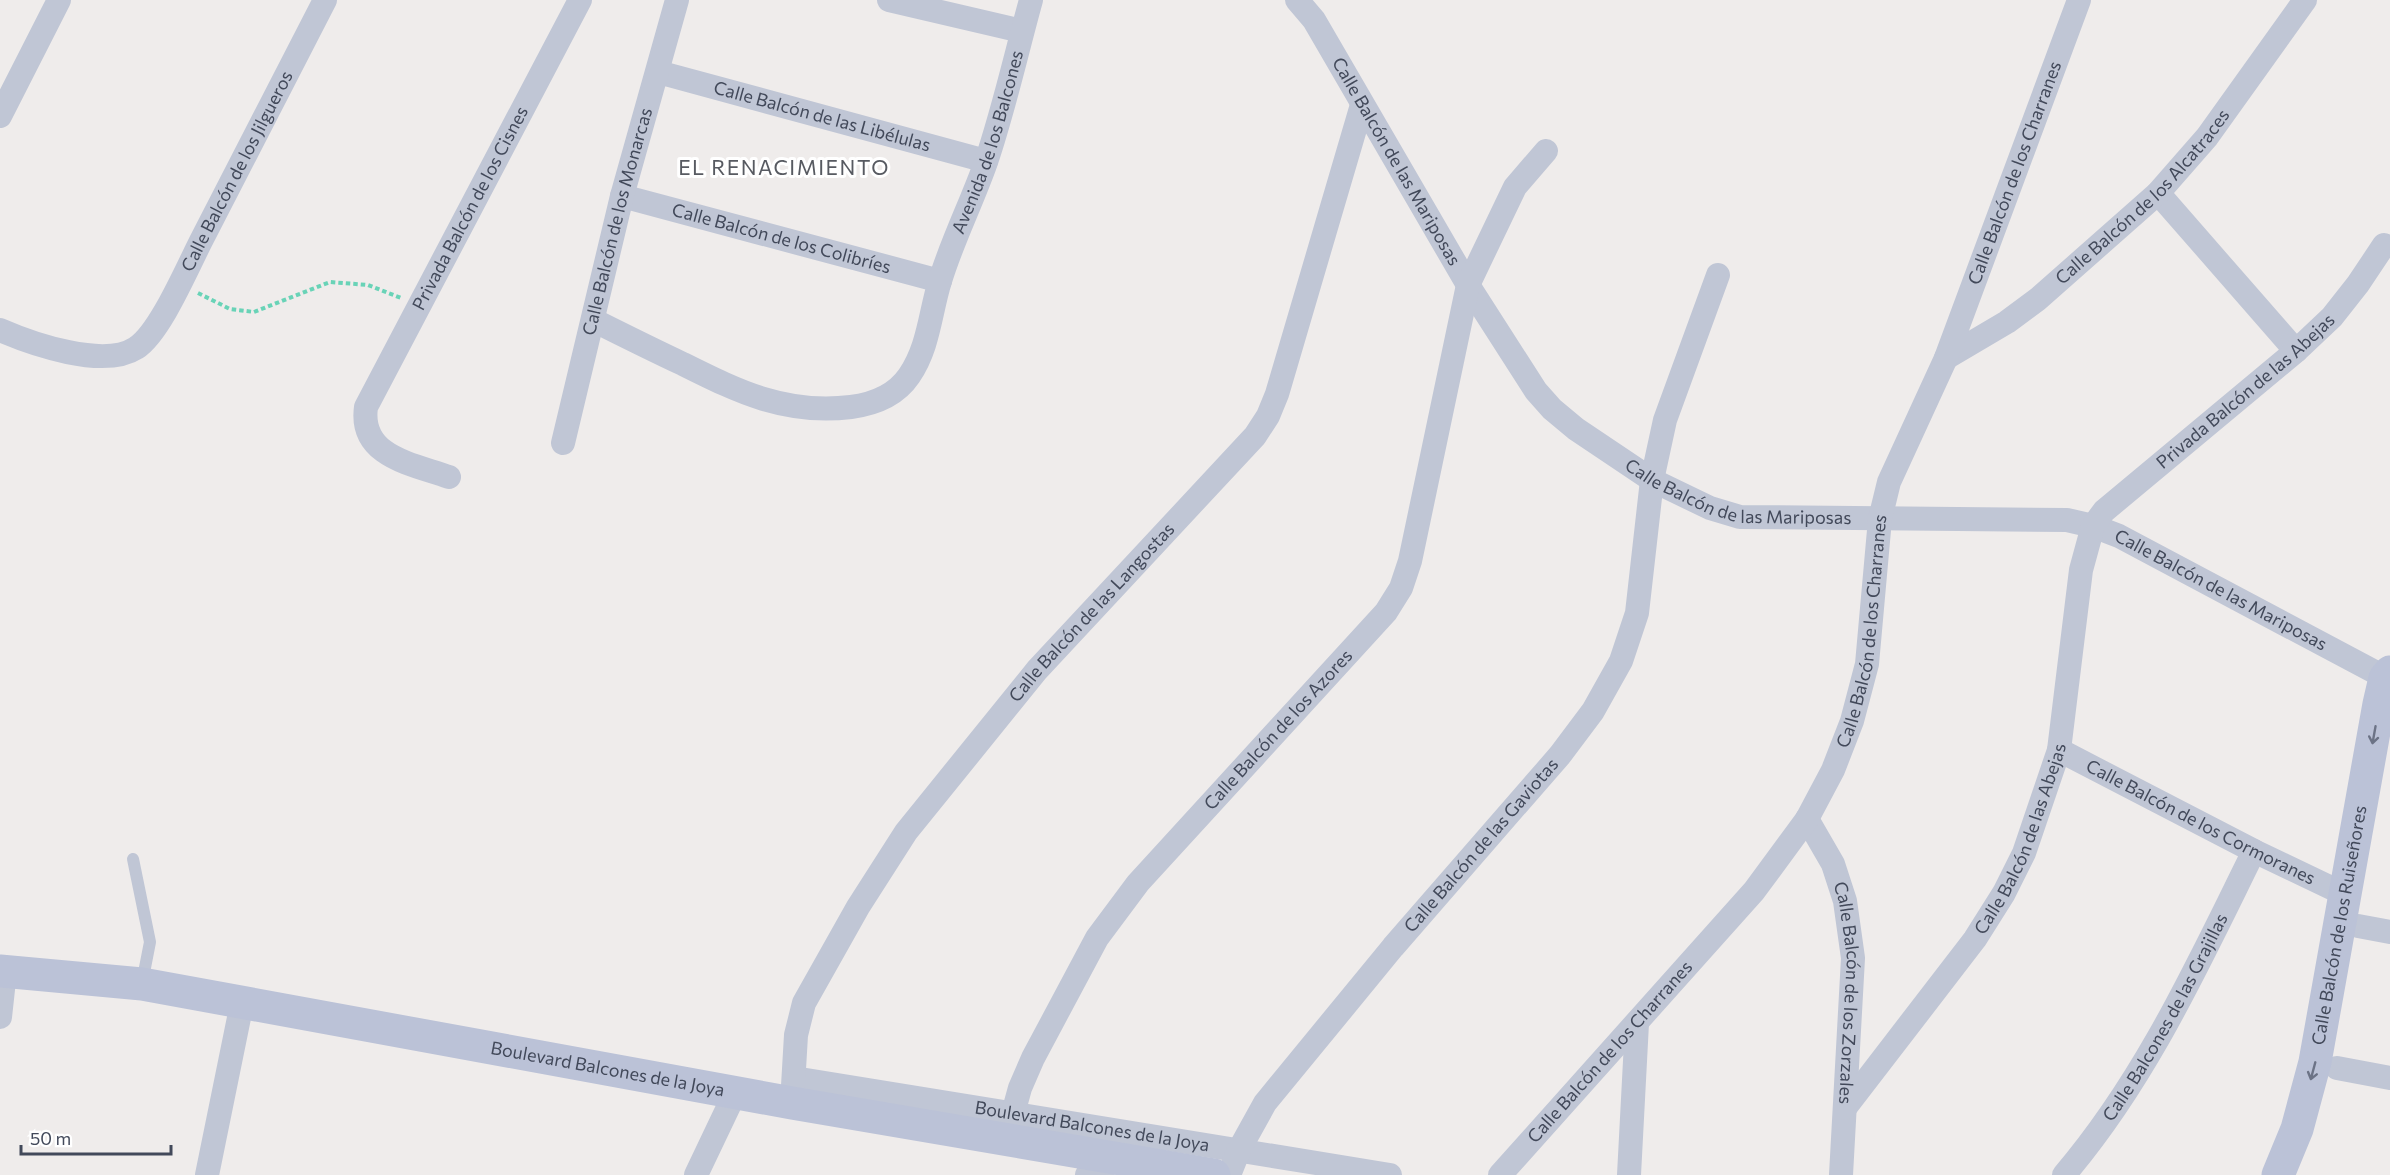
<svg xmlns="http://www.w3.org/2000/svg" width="2390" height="1175" viewBox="0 0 2390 1175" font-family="Commissioner,sans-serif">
<rect width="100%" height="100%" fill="#efeceb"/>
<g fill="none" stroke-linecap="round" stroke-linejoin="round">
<path stroke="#69d3b7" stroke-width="4" stroke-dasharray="4.5 3" stroke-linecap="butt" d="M198 293 230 309 254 312 330 282 368 285 401 298"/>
<path stroke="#c0c6d5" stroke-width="12" d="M133 859 150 942 142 983"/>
<g stroke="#c0c6d5" stroke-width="24">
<path d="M889 0 1022 31"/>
<path id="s1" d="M1297 0 1314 20 1468 285 1536 391 1552 409 1576 429 1652 480 1710 508 1740 517 2067 520 2093 526 2119 536 2390 680"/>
<path id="s2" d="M658 72 986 161"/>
<path d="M0 116 59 0"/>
<path d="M2158 193 2296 351"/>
<path id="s3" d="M622 196 940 281"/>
<path id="s4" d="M593 320C623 335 653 350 683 364 739 392 786 415 851 407 874 404 896 395 909 376 929 347 930 313 940 281 952 241 972 202 986 162 1004 109 1016 54 1031 0"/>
<path id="s5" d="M0 330C32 344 104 369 136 348 160 333 188 266 202 239 243 160 284 80 325 0"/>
<path id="s6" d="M1946 358 2007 322 2038 299 2158 193 2207 137 2305 0"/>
<path id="s7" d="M563 443 622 196 677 0"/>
<path id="s8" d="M449 477C413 464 359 457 366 407L580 0"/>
<path id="s9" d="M2059 750 2254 851 2344 894"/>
<path id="s10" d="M1807 819 1833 864 1845 901 1853 958 1841 1175"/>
<path d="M2358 926 2390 932"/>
<path d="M0 1017 5 971"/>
<path d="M2337 1068 2390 1078"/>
<path id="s11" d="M794 1078 1390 1175"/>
<path id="s12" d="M792 1103 796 1035 804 1003 858 907 906 832 1037 670 1255 436 1268 416 1277 394 1362 105"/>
<path id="s13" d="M1845 1108 1975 939 2004 893 2024 853 2059 750 2081 570 2093 526 2104 511 2296 351 2332 317 2358 284 2384 245"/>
<path id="s14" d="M1006 1139 1020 1088 1033 1058 1097 938 1138 883 1386 612 1401 588 1410 561 1468 285 1515 187 1546 151"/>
<path d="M207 1175 242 1003"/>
<path d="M696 1175 735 1093"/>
<path d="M1087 1175 1119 1159"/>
<path id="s15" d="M1229 1175 1239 1150 1265 1103 1393 947 1560 755 1593 711 1621 661 1637 613 1652 480 1665 420 1718 275"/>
<path id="s16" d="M1500 1175 1754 891 1807 819 1833 770 1852 721 1867 664 1880 519 1889 482 1946 358 2079 0"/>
<path d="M1629 1175 1637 1023"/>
<path id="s17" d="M2064 1175C2146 1079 2198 964 2254 851"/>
</g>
<g stroke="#bbc2d7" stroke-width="33">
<path id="s18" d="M0 971 142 984 792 1103 1214 1175"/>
<path id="s19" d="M2278 1175 2297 1129 2315 1062 2379 704 2385 678 2390 672"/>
</g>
</g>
<defs><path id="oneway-shaft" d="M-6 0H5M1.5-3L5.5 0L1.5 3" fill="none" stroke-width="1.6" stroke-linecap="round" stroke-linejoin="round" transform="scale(1.5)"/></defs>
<g stroke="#6c7386">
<use href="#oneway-shaft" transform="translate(2374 735) rotate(100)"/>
<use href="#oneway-shaft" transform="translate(2313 1071) rotate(105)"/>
</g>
<g text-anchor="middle" stroke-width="6" stroke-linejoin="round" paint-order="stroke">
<g font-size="18" fill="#42495a" stroke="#fff">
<text dy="6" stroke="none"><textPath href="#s2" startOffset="170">Calle Balcón de las Libélulas</textPath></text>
<text dy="6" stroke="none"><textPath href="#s4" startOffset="592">Avenida de los Balcones</textPath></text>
<text dy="6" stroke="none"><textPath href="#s1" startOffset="190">Calle Balcón de las Mariposas</textPath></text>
<text dy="6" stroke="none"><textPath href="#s5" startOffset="346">Calle Balcón de los Jilgueros</textPath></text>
<text dy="6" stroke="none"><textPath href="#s16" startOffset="1155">Calle Balcón de los Charranes</textPath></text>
<text dy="6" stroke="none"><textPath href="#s6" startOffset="256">Calle Balcón de los Alcatraces</textPath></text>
<text dy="6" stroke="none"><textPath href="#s8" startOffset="345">Privada Balcón de los Cisnes</textPath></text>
<text dy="6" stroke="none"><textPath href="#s7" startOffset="228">Calle Balcón de los Monarcas</textPath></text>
<text dy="6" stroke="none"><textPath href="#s3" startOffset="165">Calle Balcón de los Colibríes</textPath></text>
<text dy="6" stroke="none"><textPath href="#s13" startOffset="852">Privada Balcón de las Abejas</textPath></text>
<text dy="6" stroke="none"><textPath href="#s1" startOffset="694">Calle Balcón de las Mariposas</textPath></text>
<text dy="6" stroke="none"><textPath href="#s1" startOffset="1198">Calle Balcón de las Mariposas</textPath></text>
<text dy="6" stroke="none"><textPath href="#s12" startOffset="588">Calle Balcón de las Langostas</textPath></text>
<text dy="6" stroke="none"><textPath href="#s16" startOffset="669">Calle Balcón de los Charranes</textPath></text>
<text dy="6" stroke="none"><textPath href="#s14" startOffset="498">Calle Balcón de los Azores</textPath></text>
<text dy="6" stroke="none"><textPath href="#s9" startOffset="159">Calle Balcón de los Cormoranes</textPath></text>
<text dy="6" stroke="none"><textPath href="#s13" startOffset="324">Calle Balcón de las Abejas</textPath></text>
<text dy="6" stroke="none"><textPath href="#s15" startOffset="417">Calle Balcón de las Gaviotas</textPath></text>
<text dy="6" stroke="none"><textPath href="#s19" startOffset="258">Calle Balcón de los Ruiseñores</textPath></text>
<text dy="6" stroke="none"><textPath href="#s10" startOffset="183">Calle Balcón de los Zorzales</textPath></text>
<text dy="6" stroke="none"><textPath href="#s17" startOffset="188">Calle Balcones de las Grajillas</textPath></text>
<text dy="6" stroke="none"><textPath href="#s16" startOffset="165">Calle Balcón de los Charranes</textPath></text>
<text dy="6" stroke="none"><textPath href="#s18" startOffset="616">Boulevard Balcones de la Joya</textPath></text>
<text dy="6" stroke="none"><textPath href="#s11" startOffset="302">Boulevard Balcones de la Joya</textPath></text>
</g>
<g font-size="21" letter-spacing="1.5" fill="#575a61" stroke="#fff">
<text x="784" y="175">EL RENACIMIENTO</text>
</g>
</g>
<path d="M21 1145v9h150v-9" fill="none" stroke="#42495a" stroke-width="3"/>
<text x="30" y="1145" font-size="18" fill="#42495a" stroke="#ffffff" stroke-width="4.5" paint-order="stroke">50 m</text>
</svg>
